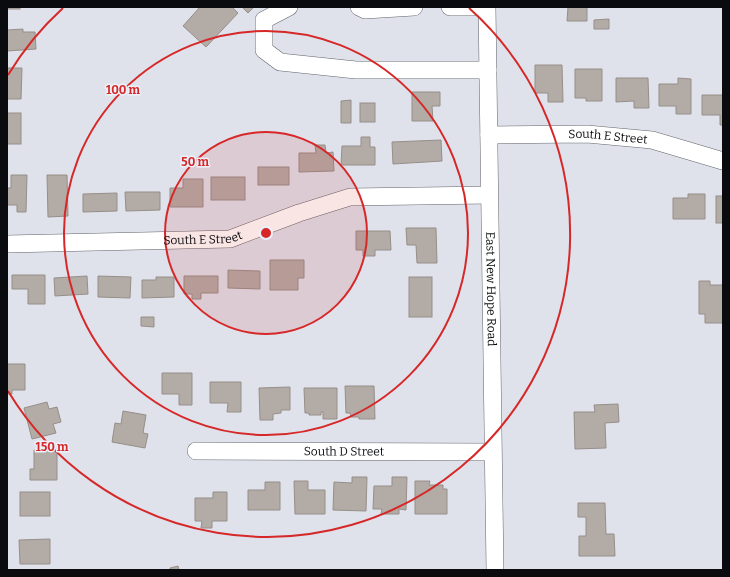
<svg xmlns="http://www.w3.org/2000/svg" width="730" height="577" viewBox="0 0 730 577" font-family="Bitter,serif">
<rect width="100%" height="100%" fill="#dfe2eb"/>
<g fill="#b3aba5" stroke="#968e89">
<rect x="7" y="7" width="13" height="2"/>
<path d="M200 7H232L238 13 206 47 183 26Z"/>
<path d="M242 7H254L248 13Z"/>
<path d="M568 7H587V21H567Z"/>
<path d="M609 19V29H594V20Z"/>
<path d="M23 29V32H35L36 49 7 51V30Z"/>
<path d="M535 65H562L563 102H548V93H535Z"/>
<path d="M7 68H22L21 99H7Z"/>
<path d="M575 69H602V101H586V98H575Z"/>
<path d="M616 78H648L649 108H634V101L616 102Z"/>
<path d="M678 78 691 79V114H676V106H659V84H678Z"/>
<path d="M412 92H440V106H432L433 121H412Z"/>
<path d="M702 95H723V125H720V115H702Z"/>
<path d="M351 100V123H341V101Z"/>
<rect x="360" y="103" width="15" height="19"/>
<rect x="7" y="113" width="14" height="31"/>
<path d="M361 137H370V147H375V165H341L342 146H361Z"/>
<path d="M441 140 442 161 393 164 392 142Z"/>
<path d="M315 145H325L326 153 333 152 334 171 299 172V153H316Z"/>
<rect x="258" y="167" width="31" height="18"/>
<path d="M11 175H27L26 212H17V205H7V188H11Z"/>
<path d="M47 175H67L68 216 48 217Z"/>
<rect x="211" y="177" width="34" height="23"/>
<path d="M183 179H203V207H170V188H183Z"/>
<path d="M125 192H160V210L126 211Z"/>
<path d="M117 193V211L83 212V194Z"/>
<path d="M688 194H705V219H673V198H688Z"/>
<rect x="716" y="196" width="7" height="27"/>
<path d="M406 228H436L437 263H417L416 245H407Z"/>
<path d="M356 231H390L391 250H375V256H363V250H356Z"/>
<path d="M270 260H304V278H298V290H270Z"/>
<path d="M228 270 260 271V289L228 288Z"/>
<path d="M12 275H45V304H28V289H12Z"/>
<path d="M87 276 88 294 55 296 54 278Z"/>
<path d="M98 276 131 277 130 298 98 297Z"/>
<path d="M184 276H218V293H201V299H192V294H184Z"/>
<path d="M156 277H174V297L142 298V280H156Z"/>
<rect x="409" y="277" width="23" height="40"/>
<path d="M699 281H710V285H723V323H705V314H699Z"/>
<path d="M141 317H154V327L141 326Z"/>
<path d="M7 364H25V390H12V394H7Z"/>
<path d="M162 373H192V405H179V394H162Z"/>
<path d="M210 382H241V412H227L228 403H210Z"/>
<path d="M345 386H374L375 419H359V417H351L350 413H346Z"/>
<path d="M290 387V410H281V413L273 414V420H260L259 388Z"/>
<path d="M304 388H337V419H323V412H321V415H309V413H305Z"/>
<path d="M47 402 49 409 57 407 61 422 53 424 56 433 32 439 24 408Z"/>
<path d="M618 404 619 422 605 423 606 448 575 449 574 412H595L594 405Z"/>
<path d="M123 411 146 415 143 433 148 434 145 448 112 442 115 423 121 424Z"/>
<path d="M34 450H57V480H30V469H34Z"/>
<path d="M352 477H367L366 511 333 510 334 482 352 483Z"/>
<path d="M392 477H407L406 510 399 509V514H381L382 509H373L374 486H392Z"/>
<path d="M294 481H308V490H325V514H295Z"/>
<path d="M415 481H430L429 485H443V489H447V514H415Z"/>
<path d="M265 482H280V510H248V490H265Z"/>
<rect x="20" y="492" width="30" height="24"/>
<path d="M213 492H227V521H212V528H201L202 521H195V498H213Z"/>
<path d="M578 503H605L606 534H614L615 556H579V536H586V517H578Z"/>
<path d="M50 539V564H20L19 540Z"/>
<path d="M178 566 179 570H170V568Z"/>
</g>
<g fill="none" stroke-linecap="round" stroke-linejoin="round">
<defs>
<g id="minor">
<path d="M289 7 264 20V50L280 62 356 70H488"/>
<path d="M359 7 365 10 414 7"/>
<path d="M450 7H481"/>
<path id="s1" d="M487 7 495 570"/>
<path id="s2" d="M489 135 587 134 652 140 723 161"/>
<path id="s3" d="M7 244 230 239 299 213 350 197 489 195"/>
<path id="s4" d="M196 451 492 452"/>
</g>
</defs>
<use href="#minor" stroke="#61646b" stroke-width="18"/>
<use href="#minor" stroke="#fff" stroke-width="17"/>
</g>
<circle cx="266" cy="233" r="101" fill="#d62828" fill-opacity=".12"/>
<g fill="none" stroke="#d62828" stroke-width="2">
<circle cx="266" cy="233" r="101"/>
<circle cx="266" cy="233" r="202"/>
<path d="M8 75A303 303 0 0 1 63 8M469 8A303 303 0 1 1 8 391"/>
</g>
<g text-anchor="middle" stroke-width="3" stroke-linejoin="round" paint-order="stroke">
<g font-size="12" fill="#0a0b0e" stroke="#ecf0f9">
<text dy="4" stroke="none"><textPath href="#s2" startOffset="119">South E Street</textPath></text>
<text dy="4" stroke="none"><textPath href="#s3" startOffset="196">South E Street</textPath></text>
<text dy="4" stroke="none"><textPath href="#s1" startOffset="282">East New Hope Road</textPath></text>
<text dy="4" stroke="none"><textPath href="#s4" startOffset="148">South D Street</textPath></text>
</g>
</g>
<circle cx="266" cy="233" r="6" fill="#d62828" stroke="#ecf0f9" stroke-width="2"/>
<g font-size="12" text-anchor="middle" font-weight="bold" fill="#d62828" stroke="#ecf0f9" stroke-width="3" stroke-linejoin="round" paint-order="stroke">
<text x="123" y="94">100 m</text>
<text x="195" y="166">50 m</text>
<text x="52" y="451">150 m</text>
</g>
<rect width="730" height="577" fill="none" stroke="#0a0b0e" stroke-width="16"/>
</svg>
